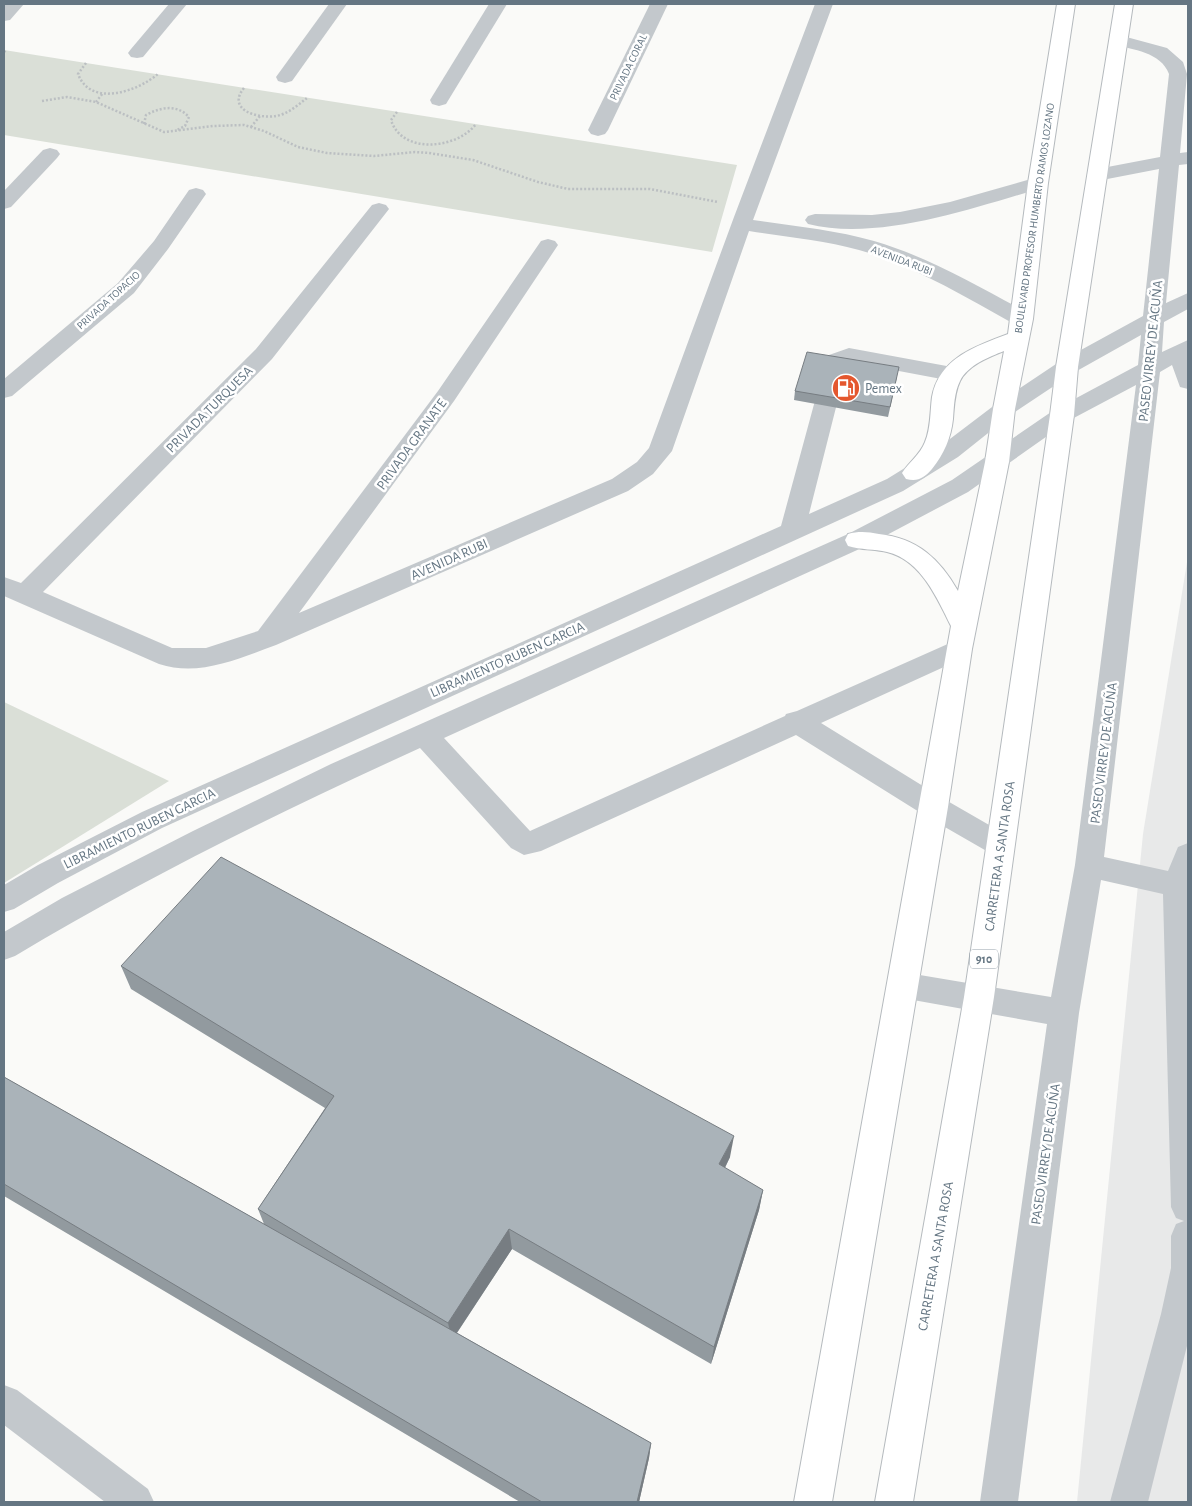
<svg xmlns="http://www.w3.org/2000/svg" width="1192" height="1506" viewBox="0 0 1192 1506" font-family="'Alegreya Sans',sans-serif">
<rect width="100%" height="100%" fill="#fafaf8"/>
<path fill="#e8e9e9" d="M1188 556V1502H1077L1143 834Z"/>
<g fill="#dadfd7">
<path d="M4 50 86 63 737 165 712 252 4 135Z"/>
<path d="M4 702 169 781 4 883Z"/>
</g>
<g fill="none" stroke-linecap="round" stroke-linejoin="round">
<defs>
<g id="major">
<path d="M1057 4H1075L1048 183 1033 319 1015 409 1009 462 972 649 948 807 832 1502H794L951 626C937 598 921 560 887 552 874 549 861 550 848 546L845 540 848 534C859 531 868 532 879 534 917 538 940 559 958 591L985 462 993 409 1004 351C989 357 968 365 960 381 954 393 954 407 953 419 951 438 944 454 932 469 924 478 918 482 906 479L902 473C909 462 920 455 925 442 931 428 930 412 932 397 939 358 976 346 1008 334L1028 183Z"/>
<path d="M1115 4H1133L1078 367 1074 415 994 997 913 1502H875L964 997 1050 415 1056 367Z"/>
</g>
</defs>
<use href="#major" stroke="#b5babe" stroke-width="2"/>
<g stroke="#bbbfc2" stroke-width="2.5" stroke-dasharray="2 2" stroke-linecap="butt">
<path d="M4 52 6 50"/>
<path d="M86 63 78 74C91 108 138 91 158 74"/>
<path d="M244 88C226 110 258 119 276 116 288 114 298 105 307 98"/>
<path d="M42 101 67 97 96 102 164 132 213 126 244 125 264 131 298 147 327 153 374 156 415 152 429 153 473 160 538 182 568 189H650L718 202"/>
<path d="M96 102 103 93"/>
<path d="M397 112 391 120C402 155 457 149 476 124"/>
<path d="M144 124 146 115C161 107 177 104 189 117L185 126 177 130"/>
<path d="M251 127 260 116"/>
</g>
<g fill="#c3c8cc" fill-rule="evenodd">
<path d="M6 4H24L10 20 4 21V6Z"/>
<path d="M169 4H187L143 57 137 58 131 57 128 53 131 49Z"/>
<path d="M329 4H347L292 81 285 83 278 81 276 77Z"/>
<path d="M489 4H507L446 104 439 106 432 104 430 100Z"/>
<path d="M650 4H668L608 130 605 134 598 136 591 134 588 130Z"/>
<path d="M815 4H833L753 220C794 226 835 230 874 241 929 257 979 287 1030 314L1033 319 1030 324 1022 326 1014 324C964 296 914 266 859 250 823 240 786 237 749 231L672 451 653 474 628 491 276 645C238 659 199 677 159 664L4 596V577L21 583 256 349 372 205 379 203 386 205 389 209 272 359 43 592 172 648H206L258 631 438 391 541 241 548 239 555 241 558 245 454 401 299 613 612 479 637 462 649 448 734 217Z"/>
<path d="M1119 35 1167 48 1183 62 1187 74 1180 153 1188 152V164L1179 165 1166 303 1188 293V309L1164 322 1162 352 1188 340V389L1180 387 1172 365 1160 372 1104 857 1168 871 1178 847 1188 843V1342L1148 1502H1110L1161 1314 1171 1268V1236L1176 1224 1184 1221 1176 1218 1171 1207 1163 894 1101 880 1079 1013 1018 1502H980L1047 1024 902 998 891 994 887 985 891 976 902 972 1051 997 1075 865 1136 385 1070 420 968 492 866 546 444 738 530 831 785 716 786 714 797 711 959 639 968 642 972 649 968 656 821 723 944 799 1010 837 1014 845 1010 853 1000 857 990 853 924 815 796 735 541 851 524 855 511 848 420 748C282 811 145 878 15 956L4 960V932L62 898 193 831 331 764 848 534 952 480 1054 410 1138 365 1141 335 1075 372 1012 414 958 457 903 491 162 828 58 883 14 909 4 912V885L38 865 142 812 781 526 826 360 829 355 849 348 952 367 960 369 963 374 960 379 952 381 851 362 847 364 809 514 887 479 942 445 996 404 1059 362 1143 316 1159 169 1097 181 1090 179 1087 175 1090 171 1097 169 1160 157 1169 74C1161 52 1133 50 1113 44L1110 40 1113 36Z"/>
<path d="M50 148 57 150 60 154 57 158 11 207 4 209V191L43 150Z"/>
<path d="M1038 177 1045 179 1048 183 1045 187C976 207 879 242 808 224L805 220 808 216 815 214 872 215 900 212 950 202Z"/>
<path d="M196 188 203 190 206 194 168 249 134 293 12 396 4 398V379L118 283 154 241 189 190Z"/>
<path d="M4 1385 17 1390 148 1489 154 1502H105L4 1425Z"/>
</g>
<use href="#major" fill="#fff" fill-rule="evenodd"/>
</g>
<g fill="#929a9f">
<path d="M897 377 888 417 794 400 795 391Z"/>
<path d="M121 966 730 1157 725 1168 763 1190 759 1210 711 1364 512 1249 457 1333 651 1443 649 1458 639 1502H520L4 1196V1077L264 1224 258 1209 325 1108 131 989Z"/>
</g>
<g fill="#777d82">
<path d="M734 1136 730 1157 716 1185 719 1164Z"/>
<path d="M763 1190 759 1210 711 1364 714 1347Z"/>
<path d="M509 1229 512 1249 452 1340 448 1323Z"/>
<path d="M651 1443 649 1458 639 1502H637Z"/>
</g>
<g fill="#aab3b9" stroke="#777d82">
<path d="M807 352 899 367 890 407 795 391Z"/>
<path d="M221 857 734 1136 719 1164 763 1190 714 1347 509 1229 448 1323 258 1209 334 1096 121 966Z"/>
<path d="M4 1077 651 1443 637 1502H542L4 1184Z"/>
</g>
<defs>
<symbol id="fuel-disc" viewBox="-11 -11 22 22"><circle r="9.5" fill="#e4572e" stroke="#fff"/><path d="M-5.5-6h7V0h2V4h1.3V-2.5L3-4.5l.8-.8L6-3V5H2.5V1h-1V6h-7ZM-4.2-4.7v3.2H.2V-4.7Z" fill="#fff"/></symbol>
</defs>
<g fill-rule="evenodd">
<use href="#fuel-disc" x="830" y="372" width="32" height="32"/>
</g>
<g text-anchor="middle" stroke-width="5" stroke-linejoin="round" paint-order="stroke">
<g font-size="11" fill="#657683" stroke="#fff">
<text transform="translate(628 67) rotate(-64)" y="4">PRIVADA CORAL</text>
<text transform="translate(1034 218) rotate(-82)" y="4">BOULEVARD PROFESOR HUMBERTO RAMOS LOZANO</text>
<text transform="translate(902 260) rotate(21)" y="4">AVENIDA RUBI</text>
<text transform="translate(108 300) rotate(-42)" y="4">PRIVADA TOPACIO</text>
</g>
<rect fill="#fff" stroke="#939fa8" stroke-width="1" x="970" y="949.5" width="28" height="19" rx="4"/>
<g font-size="12" font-weight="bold" fill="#657683">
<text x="984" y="963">910</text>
</g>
<g font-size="14" fill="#657683" stroke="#fff">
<text transform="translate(1150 351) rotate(-84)" y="5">PASEO VIRREY DE ACUÑA</text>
<text transform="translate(209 409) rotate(-45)" y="5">PRIVADA TURQUESA</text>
<text transform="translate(411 444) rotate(-54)" y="5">PRIVADA GRANATE</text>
<text transform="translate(449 559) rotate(-24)" y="5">AVENIDA RUBI</text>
<text transform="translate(507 659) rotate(-24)" y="5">LIBRAMIENTO RUBEN GARCIA</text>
<text transform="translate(1103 753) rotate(-83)" y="5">PASEO VIRREY DE ACUÑA</text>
<text transform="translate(139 828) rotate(-26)" y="5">LIBRAMIENTO RUBEN GARCIA</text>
<text transform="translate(999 856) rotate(-82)" y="5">CARRETERA A SANTA ROSA</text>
<text transform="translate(1045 1154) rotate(-82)" y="5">PASEO VIRREY DE ACUÑA</text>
<text transform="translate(935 1256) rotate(-80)" y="5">CARRETERA A SANTA ROSA</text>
</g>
<g font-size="14" fill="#657683" stroke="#fff" text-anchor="start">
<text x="865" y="393">Pemex</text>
</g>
</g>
<rect width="1192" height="1506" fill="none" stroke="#657683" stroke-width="10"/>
</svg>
